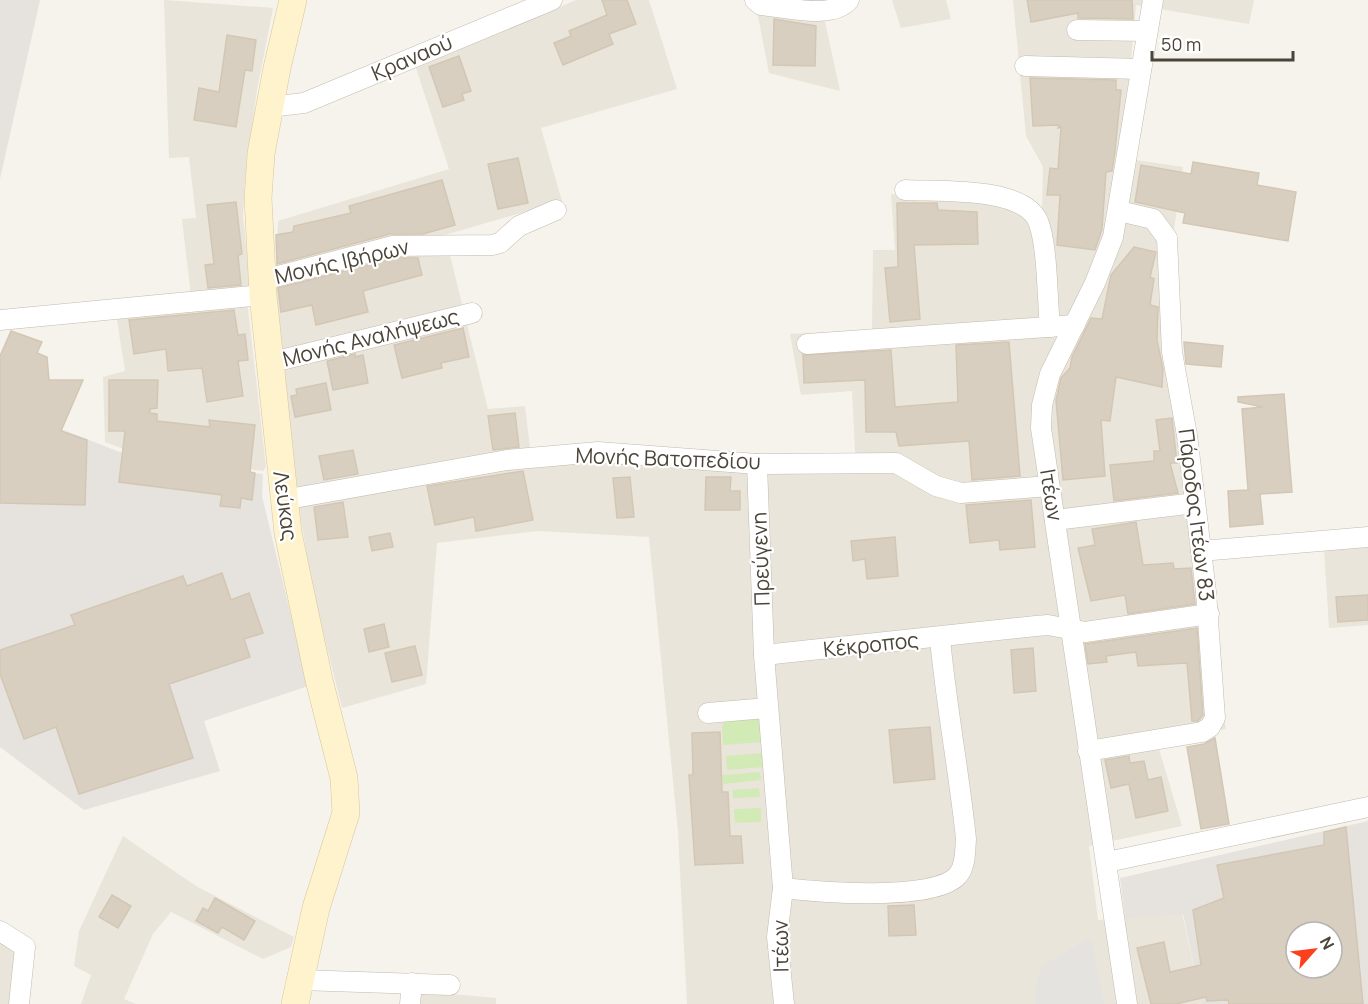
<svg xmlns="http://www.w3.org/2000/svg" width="1368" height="1004" viewBox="0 0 1368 1004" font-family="Manrope,sans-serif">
<rect width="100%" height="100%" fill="#f6f3ec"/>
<g fill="#eae5da">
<path d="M164 0 273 8 257 90 245 179 243 217 251 291 191 296 182 219 196 218 189 157 169 158Z"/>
<path d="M576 0H649L677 89 541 128 562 201 445 235 488 409 525 406 532 465 595 461 856 470 852 391 801 395 790 334 872 330 873 250H895L891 194 1042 208 1043 167 1026 136 1013 0H1254L1249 24 1136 5 1122 158 1183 167 1172 244V387L1226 729 1156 739 1182 826 1089 846 1098 920 1182 913 1202 1004H687L678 832 649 537 538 531 437 543 426 684 342 708 315 600 299 510 275 311 278 221 449 169 416 68Z"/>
<path d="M772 0H835L821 3 840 91 769 73 757 11Z"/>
<path d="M892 0H946L951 19 901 28Z"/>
<path d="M247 300 266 467 263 471 137 454 105 442 103 377 125 371 116 314Z"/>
<path d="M1368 547V625L1329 628 1324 549Z"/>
<path d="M123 836 196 886 294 937 291 947 263 959 171 912 153 934 124 999 136 1004H81L91 975 74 966 79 931Z"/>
<path d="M0 940 13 946 17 954 11 1004H0Z"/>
<path d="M418 991 496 998V1004H417Z"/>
</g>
<g fill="#e6e2dd" fill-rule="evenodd">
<path d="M0 0H40L0 179Z"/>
<path d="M0 405 135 458 263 474 262 496 308 686 204 721 220 771 84 810 0 747Z"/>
<path d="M1368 821V1004H1202L1183 914 1125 918 1120 878ZM1296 932H1332V968H1296Z"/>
</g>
<g fill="#d2eab5">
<path d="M762 716 764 742 723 745 722 726 728 718Z"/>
<path d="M763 753 764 767 727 770 726 756Z"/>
<path d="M760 772 761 780 723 784 722 775Z"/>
<path d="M759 788 760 797 733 798V790Z"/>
<path d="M761 808V822L735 823 734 809Z"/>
</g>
<path fill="#e5e3e0" d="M1091 937 1104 1004H1036L1035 986 1042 966Z"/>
<g fill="#d8cfc1" stroke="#d3c7b4" stroke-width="1.5" fill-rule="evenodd">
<path d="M602 0H627L636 24 609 34 613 44 563 65 554 43 571 36 569 31 607 15Z"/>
<path d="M1027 0H1132L1133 19 1078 18V13L1031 22Z"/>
<path d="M774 19 816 26 815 66 773 65Z"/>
<path d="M227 35 256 40 252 71 245 70 236 127 194 120 199 88 219 92Z"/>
<path d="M459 56 471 91 462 94 464 100 443 107 429 67Z"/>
<path d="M1030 78 1116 80V90H1121L1115 151 1112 171 1106 172 1102 229 1095 250 1057 245 1060 195H1047L1050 168 1058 169 1061 127 1058 128 1059 125 1033 126Z"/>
<path d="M518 158 528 203 498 209 488 164Z"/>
<path d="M1193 162 1259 173 1257 185 1296 192 1288 241 1183 223 1185 213 1135 202 1141 165 1191 174Z"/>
<path d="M442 180 455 225 423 234H390L277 264 276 235 293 232 294 226 351 213 349 206Z"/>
<path d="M236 202 242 254 238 255 241 285 208 288 205 265 214 264 207 205Z"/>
<path d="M897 203H937L938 210 977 212 978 244 914 245 920 319 890 322 885 268 898 267Z"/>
<path d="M1134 247 1156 252 1150 277 1154 279 1150 305 1158 307 1157 340 1163 369 1162 387 1116 377 1110 421 1101 420 1105 476 1063 480 1056 400 1061 378 1070 368 1072 357 1091 318 1102 319 1111 275Z"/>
<path d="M395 258H418L422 275 363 291 368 312 316 325 312 305 281 312 278 288Z"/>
<path d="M234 310 238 335 245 334 248 360 238 361 243 396 207 402 202 368 168 371 166 349 134 354 129 320Z"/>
<path d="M463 328 469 357 441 363 442 368 402 378 394 345Z"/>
<path d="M11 331 42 342 37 353 47 357 49 380H83L61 431 87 440 85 505 0 503V356Z"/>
<path d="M1009 342 1020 476 972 480 969 441 899 446 896 432H866L865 380 804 383 803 355 891 350 895 407 958 402 956 345Z"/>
<path d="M1184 342 1223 346 1221 367 1186 364Z"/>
<path d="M355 354V357L363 355 368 383 333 390 327 361Z"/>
<path d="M109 380H158L157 408 150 409V413L157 414V421L210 427 209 420 255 425 250 472 255 473 252 500 241 498 240 508 220 506 222 495 119 482 125 431H109Z"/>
<path d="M326 383 331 410 295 417 291 396 297 395 296 389Z"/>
<path d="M1284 394 1292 492 1260 494 1263 524 1230 527 1228 491 1248 490 1242 409 1263 407 1238 402V397Z"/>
<path d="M515 413 519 447 493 450 488 416Z"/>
<path d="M1172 418 1177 463H1170L1178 493 1114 501 1110 465 1154 461V451H1160L1156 420Z"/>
<path d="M353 450 358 474 324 480 319 456Z"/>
<path d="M523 471 533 520 476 531 474 517 435 525 427 486Z"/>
<path d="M630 477 634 517 617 518 613 478Z"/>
<path d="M706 477H731L730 491H740V510H705Z"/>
<path d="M1031 500 1035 547 1000 550 999 540 970 543 966 505Z"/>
<path d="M343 502 348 537 318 540 314 507Z"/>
<path d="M1136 522 1143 565 1173 563 1174 569 1191 568 1195 604 1128 614 1125 595 1091 601 1078 548 1095 545 1092 529Z"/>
<path d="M390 533 393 547 372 551 369 537Z"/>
<path d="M895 537 898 576 867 579 865 559 853 561 851 541Z"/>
<path d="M222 573 231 600 249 593 263 633 244 639 250 657 169 684 193 758 79 794 56 727 24 739 0 674V650L75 625 71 615 183 576 187 586Z"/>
<path d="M1368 595V620L1338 622 1336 597Z"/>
<path d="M384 624 389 647 369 652 364 629Z"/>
<path d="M1197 628 1203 715 1198 721H1192L1187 663 1138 666 1136 652 1106 656 1107 662 1088 664 1085 644Z"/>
<path d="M415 646 422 675 392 682 385 653Z"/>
<path d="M1033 648 1036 691 1014 693 1011 650Z"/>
<path d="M930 727 935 779 894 783 889 730Z"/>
<path d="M720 732 722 792H728L730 836H741L743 863 695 865 689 775H693L692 733Z"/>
<path d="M1215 738 1229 824 1201 829 1187 747 1204 744Z"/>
<path d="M1129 756 1130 763 1144 761 1148 780 1161 777 1168 811 1136 818 1129 784 1111 788 1105 760Z"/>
<path d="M1346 827 1363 1004H1229L1228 1000 1207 1001 1206 997 1176 1004H1151L1137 948 1164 942 1170 972 1201 965 1193 910 1224 898 1217 865 1324 845V832ZM1296 932H1332V968H1296Z"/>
<path d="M112 895 131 906 118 928 99 917Z"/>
<path d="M215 898 255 921 244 940 222 927 218 933 196 921 203 908 208 911Z"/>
<path d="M914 905 916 935 889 936 888 906Z"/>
</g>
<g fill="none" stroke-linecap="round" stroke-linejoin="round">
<defs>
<g id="street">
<path d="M755 0 761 5C784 7 833 20 849 0"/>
<path d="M1077 30 1147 31"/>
<path d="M1025 66 1141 69"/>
<path d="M269 107 304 103 552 0"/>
<path d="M905 190C939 192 1022 186 1038 221 1048 246 1047 299 1050 327"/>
<path d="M263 280 393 246 492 245 500 243 519 226 556 210"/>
<path d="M0 320 263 295"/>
<path d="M807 344 1075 325"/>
<path d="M269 363 472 313"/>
<path d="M757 464 764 655"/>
<path d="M283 500 507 460 598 452 757 464 896 463 936 486 961 493 1049 486"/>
<path d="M1055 520 1195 503"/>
<path d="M1201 551 1368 537"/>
<path d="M708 713 768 708"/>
<path d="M1088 751 1202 732 1210 727 1215 718 1206 592 1187 435 1172 352 1167 238 1153 219 1119 211"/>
<path d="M1107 862 1368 807"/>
<path d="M783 888C817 892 936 902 958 875 966 866 965 850 966 839 959 771 946 705 940 638"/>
<path d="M0 931 25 947 19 1004"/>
<path d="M300 980 450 985"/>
<path d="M410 1004 412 983"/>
<path d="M784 1004 777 937 783 888 764 655 1036 626 1048 625 1085 632 1209 614"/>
<path d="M1127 1004 1041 428 1042 405 1050 374 1095 283 1113 237 1153 0"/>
</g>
<path id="secondary" d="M293 0 277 68 261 154 258 198 263 295 288 533 319 680 344 778 346 813 316 908 295 1004"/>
</defs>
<use href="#street" stroke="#c2bbae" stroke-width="21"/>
<use href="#secondary" stroke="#d6c79b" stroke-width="28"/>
<use href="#street" stroke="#fff" stroke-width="20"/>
<use href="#secondary" stroke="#fff3cd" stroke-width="27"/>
</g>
<g text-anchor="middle" stroke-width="4.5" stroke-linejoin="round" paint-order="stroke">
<g font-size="21" fill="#4b4439" stroke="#fff">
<text transform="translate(412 58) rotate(-23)" y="7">Κραναού</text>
<text transform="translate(342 262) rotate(-13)" y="7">Μονής Ιβήρων</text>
<text transform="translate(371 338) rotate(-14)" y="7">Μονής Αναλήψεως</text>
<text transform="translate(668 459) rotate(2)" y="7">Μονής Βατοπεδίου</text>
<text transform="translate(1051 495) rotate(81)" y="7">Ιτέων</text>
<text transform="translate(285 506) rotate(82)" y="7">Λεύκας</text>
<text transform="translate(1196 515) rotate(83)" y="7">Πάροδος Ιτέων 83</text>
<text transform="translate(761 559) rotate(-92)" y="7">Πρεύγενη</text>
<text transform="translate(871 645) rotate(-6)" y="7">Κέκροπος</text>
<text transform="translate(781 946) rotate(-91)" y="7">Ιτέων</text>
</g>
</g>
<g transform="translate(1314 950) rotate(62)"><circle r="28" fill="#ffffff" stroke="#b7b4b0" stroke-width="1.5"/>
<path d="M0-4.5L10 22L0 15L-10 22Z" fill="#fc3f1d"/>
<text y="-9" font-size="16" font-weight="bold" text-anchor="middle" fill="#4b4439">N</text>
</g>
<path d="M1152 51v9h141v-9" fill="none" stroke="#4b4439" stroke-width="3"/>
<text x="1161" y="51" font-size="18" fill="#4b4439" stroke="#ffffff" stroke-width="4.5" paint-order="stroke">50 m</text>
</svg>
